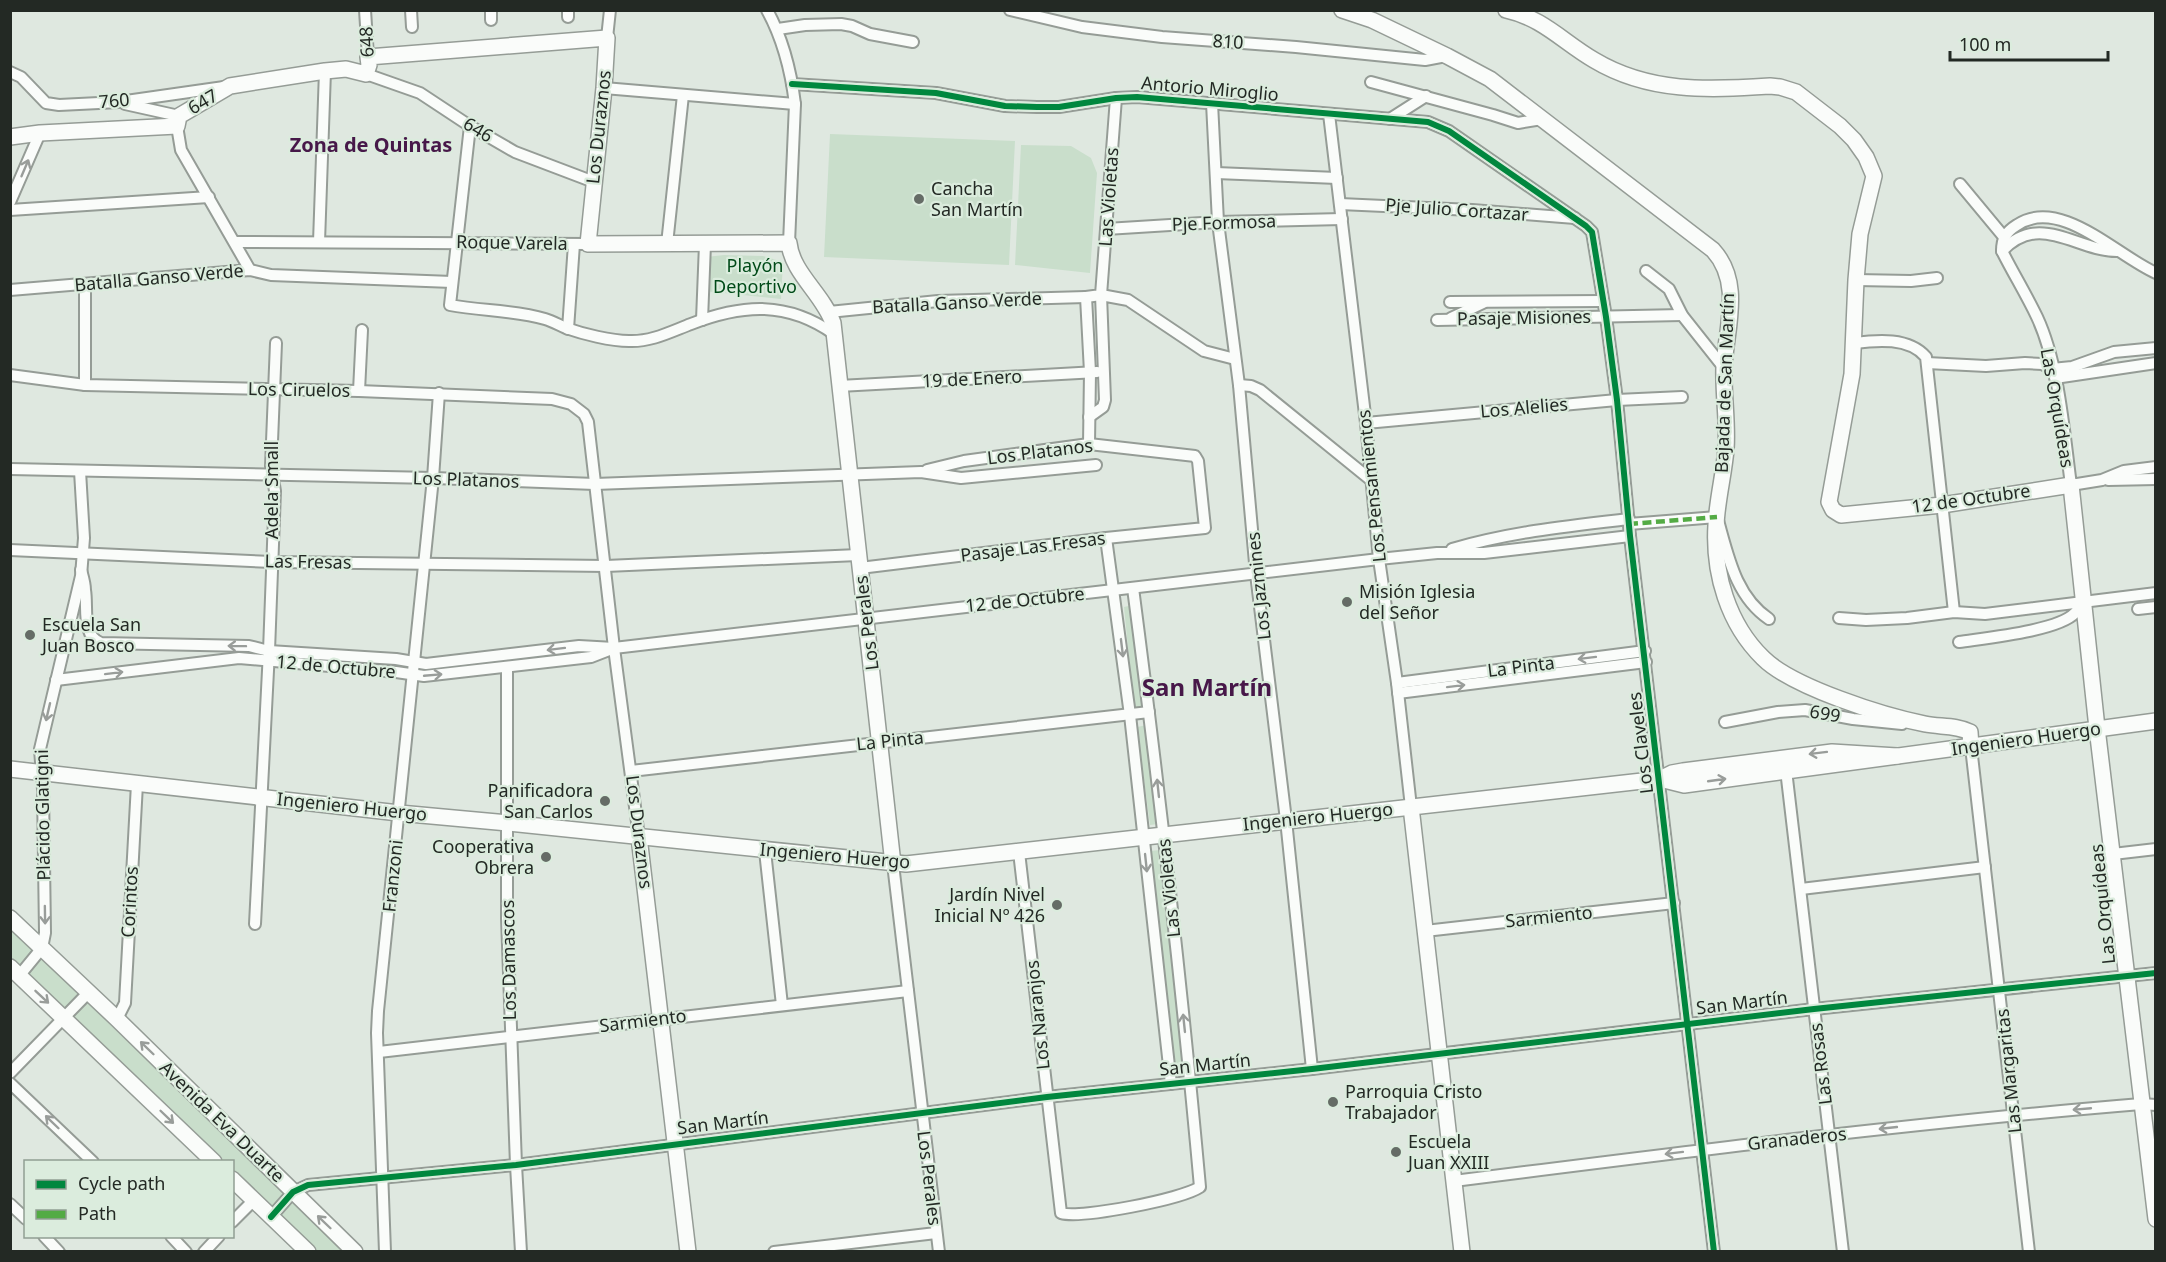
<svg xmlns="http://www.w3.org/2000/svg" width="2166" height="1262" viewBox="0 0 2166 1262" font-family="'Noto Sans',sans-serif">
<rect width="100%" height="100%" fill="#dfe8e0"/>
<g fill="#c9decb">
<path d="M830 134 1015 141 1009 265 824 257Z"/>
<path d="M1021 145 1071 146 1091 158 1097 173 1090 273 1015 265Z"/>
<path d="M724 255 763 256 783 262 781 299 705 291 706 257Z"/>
<path d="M1133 605 1144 708 1134 709 1124 607Z"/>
<path d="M1147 725 1158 824 1150 825 1137 727Z"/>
<path d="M1161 850 1187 1070 1176 1071 1149 851Z"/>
<path d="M11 918 355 1251H308L233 1179 232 1162 214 1161 11 967Z"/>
</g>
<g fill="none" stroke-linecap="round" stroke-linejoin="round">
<defs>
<g id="street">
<path d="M365 10 368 57"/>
<path d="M411 10 412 27"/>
<path d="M568 10V17"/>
<path d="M767 10C783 39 791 71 795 104L789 243"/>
<path d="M1010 10 1082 27 1162 37 1296 47 1425 60 1446 56"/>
<path d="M491 20V10"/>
<path d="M778 29 805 25 841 24 852 26 870 34 913 42"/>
<path d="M607 38 610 10"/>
<path d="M10 72 21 77 46 103 59 105 119 102 224 87"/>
<path d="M366 74 420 93 470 126 515 152 594 182"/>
<path d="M1371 82 1493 115 1518 123 1542 119"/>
<path d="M792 84 936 93 1005 106 1037 107H1059L1116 98 1137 97 1428 122 1449 131 1586 226 1592 232 1606 317 1617 400 1630 536 1714 1252"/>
<path d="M604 88 795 104"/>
<path d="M1212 103 1218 222 1239 385 1256 574 1286 820 1312 1069"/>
<path d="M125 104 179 116"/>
<path d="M1329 114 1366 423 1379 559 1397 683 1411 807"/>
<path d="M1390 119 1426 96"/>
<path d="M177 126 181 150 250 270"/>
<path d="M470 126 450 305C481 311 514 310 545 319 552 321 559 325 566 328 583 334 611 341 629 341 651 342 670 332 691 324 743 304 787 301 834 334"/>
<path d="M1216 173 1337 178"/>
<path d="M1960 184 2004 237"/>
<path d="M10 202 40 133"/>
<path d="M1340 204 1472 210 1575 218"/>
<path d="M10 210 209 197"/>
<path d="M1106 229 1218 222 1342 219"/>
<path d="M235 242 588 244"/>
<path d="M319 242 325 71"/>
<path d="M667 244 683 95"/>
<path d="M2002 251C2040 211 2076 251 2117 251"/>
<path d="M1646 271 1669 289 1682 315 1724 368"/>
<path d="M2156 273C2117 256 2060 196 2017 225 2006 232 2002 238 2002 251 2013 273 2026 294 2037 317 2059 364 2064 433 2071 485L2102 480 2124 471 2156 467"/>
<path d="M1856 280 1911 281 1937 278"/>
<path d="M85 284V385"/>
<path d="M10 290 250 270 271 275 452 282"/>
<path d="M1450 302 1603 301"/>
<path d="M829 312 938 301 1086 297"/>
<path d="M1451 318 1483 303"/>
<path d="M702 320 705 244"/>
<path d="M1437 320 1682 315"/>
<path d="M568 329 574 244"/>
<path d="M1854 343C1877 340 1909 337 1926 357L1954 612"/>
<path d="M1927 363 1986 366 2025 363 2042 364 2052 369 2072 367 2114 352 2156 348"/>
<path d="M10 375 85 385 359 391 552 399 571 404 584 414 588 422 614 648 639 837"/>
<path d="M2055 378 2156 363"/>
<path d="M1239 385 1251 386 1260 390 1371 480"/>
<path d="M839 386 1097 372"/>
<path d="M359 391 362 330"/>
<path d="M1089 417 1103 407 1105 400 1101 295 1128 300 1204 351 1235 359"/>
<path d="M1366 423 1617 400 1682 397"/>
<path d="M1089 444 1090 372 1086 297 1101 295 1116 98"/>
<path d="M10 469 433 478 595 484 921 472 961 478 1096 465"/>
<path d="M2108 480 2156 479"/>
<path d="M1629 524 1717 517C1728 555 1735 596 1769 619"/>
<path d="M1106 538 1130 715 1171 1084"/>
<path d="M1452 549C1510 532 1568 526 1629 519"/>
<path d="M10 550 272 562 606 566 858 555"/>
<path d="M860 568 1106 538 1205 528 1198 461 1195 456 1089 444 964 461 927 470"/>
<path d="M81 570C83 577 85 583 85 590 88 607 81 636 101 643L249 646 269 651 396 659 426 664 579 646 614 648 1379 559 1437 553H1484L1630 536"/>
<path d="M2138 609 2156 607"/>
<path d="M1839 618 1866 620 1907 618 1954 612 1985 614 2156 593"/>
<path d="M1959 642C1985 638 2058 631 2075 613 2078 610 2081 605 2083 601"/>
<path d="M507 667V918L516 1165 521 1252"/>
<path d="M56 680 239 658 396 672 424 676 591 657 609 650"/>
<path d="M1397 683 1645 651"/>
<path d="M1398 693 1646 662"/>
<path d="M1725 722 1778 712 1805 710 1853 719 1902 724"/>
<path d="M1971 747 2029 1252"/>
<path d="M1786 770 1843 1252"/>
<path d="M631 771 1149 712"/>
<path d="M765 851 782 1005"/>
<path d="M1019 852 1061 1213C1081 1219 1182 1199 1200 1187 1182 987 1159 787 1133 588"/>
<path d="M2113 854 2156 849"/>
<path d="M893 864 939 1252"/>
<path d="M1801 889 1985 867"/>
<path d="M255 924 269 651 275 491 271 466 276 343"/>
<path d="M1425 931 1674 903"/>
<path d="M19 976 42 948 45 933 43 789 40 749 81 576 84 538 80 471"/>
<path d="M117 1019 125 1003 137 784"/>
<path d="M379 1052 908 991"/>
<path d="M10 1073 88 993"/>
<path d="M10 1083 93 1162"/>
<path d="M1454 1181C1682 1152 1911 1123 2141 1104L2156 1105"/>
<path d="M10 1204 26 1219"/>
<path d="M271 1217 293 1192 308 1185 516 1165 1047 1097 1312 1069 1814 1009 2156 973"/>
<path d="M232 1222 254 1200"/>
<path d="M44 1236 59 1252"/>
<path d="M171 1236 186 1252"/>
<path d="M204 1252 219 1236"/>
<path d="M385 1252 377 1033 378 1011 433 478 439 393"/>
<path d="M774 1252 936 1233"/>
</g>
<g id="secondary">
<path d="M1342 10 1372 20 1447 56 1490 79 1713 250C1743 283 1726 328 1724 367 1723 395 1728 422 1726 449 1724 474 1717 500 1716 525 1713 573 1728 624 1763 658 1792 687 1884 716 1925 724 1940 727 1956 725 1970 732L1971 747"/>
<path d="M1506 10C1543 18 1563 42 1594 60 1649 93 1708 90 1770 86L1780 87 1796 92 1840 126 1854 140 1866 157 1874 176 1860 234 1856 280 1852 374 1829 502 1833 510 1841 515 1942 505 2071 485 2097 728 2156 1219"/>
<path d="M10 137 40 133 177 126 179 116 230 86 325 71 346 69 366 74 369 65 368 57 607 38 604 88 588 244 789 243C792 273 823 294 833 323L893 864"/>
<path d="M10 769 399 813 508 823 906 864 1660 779 1672 773 1683 771 1832 752 1897 756"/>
<path d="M1660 779 1684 785 2156 721"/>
<path d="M1411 807 1462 1252"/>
<path d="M639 837 688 1252"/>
<path d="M10 918 117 1019 355 1252"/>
<path d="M10 967 214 1162"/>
<path d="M232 1179 308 1252"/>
</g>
</defs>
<use href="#street" stroke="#959c96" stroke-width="14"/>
<use href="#secondary" stroke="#959c96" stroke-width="18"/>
<use href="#street" stroke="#fafcfa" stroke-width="10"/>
<use href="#secondary" stroke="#fafcfa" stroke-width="15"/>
<path stroke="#53ab44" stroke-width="4.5" stroke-dasharray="9 4.5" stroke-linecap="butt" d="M1629 524 1717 517"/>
<defs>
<g id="cycleway">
<path d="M792 84 936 93 1005 106 1037 107H1059L1116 98 1137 97 1428 122 1449 131 1586 226 1592 232 1606 317 1617 400 1630 536 1714 1252"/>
<path d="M271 1217 293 1192 308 1185 516 1165 1047 1097 1312 1069 1814 1009 2156 973"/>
</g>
</defs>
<use href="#cycleway" stroke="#dbecdd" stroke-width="10"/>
<use href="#cycleway" stroke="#00873e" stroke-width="6"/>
</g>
<defs><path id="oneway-shaft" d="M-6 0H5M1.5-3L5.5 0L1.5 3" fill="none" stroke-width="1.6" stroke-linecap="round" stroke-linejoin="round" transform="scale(1.5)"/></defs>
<g stroke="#999d9a">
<use href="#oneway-shaft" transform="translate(25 168) rotate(-67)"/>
<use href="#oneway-shaft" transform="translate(237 646) rotate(-179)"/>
<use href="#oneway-shaft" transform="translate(1122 648) rotate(83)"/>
<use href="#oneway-shaft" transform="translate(556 649) rotate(173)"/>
<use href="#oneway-shaft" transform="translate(1587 658) rotate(173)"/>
<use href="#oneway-shaft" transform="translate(114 673) rotate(-7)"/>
<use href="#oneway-shaft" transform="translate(433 675) rotate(-5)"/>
<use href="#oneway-shaft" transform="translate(1456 686) rotate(-7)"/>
<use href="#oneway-shaft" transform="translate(48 712) rotate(103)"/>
<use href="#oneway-shaft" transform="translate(1818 753) rotate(173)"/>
<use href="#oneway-shaft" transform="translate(1717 780) rotate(-8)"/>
<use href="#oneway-shaft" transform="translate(1158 788) rotate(-96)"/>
<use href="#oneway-shaft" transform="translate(1146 863) rotate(84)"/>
<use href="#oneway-shaft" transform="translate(45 915) rotate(89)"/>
<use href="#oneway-shaft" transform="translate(42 997) rotate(43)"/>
<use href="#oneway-shaft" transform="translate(1184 1023) rotate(-96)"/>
<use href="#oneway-shaft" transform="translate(147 1048) rotate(-136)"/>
<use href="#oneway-shaft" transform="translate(2082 1109) rotate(175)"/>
<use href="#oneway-shaft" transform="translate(167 1117) rotate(44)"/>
<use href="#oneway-shaft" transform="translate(52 1122) rotate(-136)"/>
<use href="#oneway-shaft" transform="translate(1888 1128) rotate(174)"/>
<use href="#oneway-shaft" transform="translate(1674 1153) rotate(173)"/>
<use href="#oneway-shaft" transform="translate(324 1222) rotate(-136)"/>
</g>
<g fill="#656c66" stroke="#dbecdd" stroke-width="2">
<circle cx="919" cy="199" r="6"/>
<circle cx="1347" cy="602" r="6"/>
<circle cx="30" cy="635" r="6"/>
<circle cx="605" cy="801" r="6"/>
<circle cx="546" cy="857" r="6"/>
<circle cx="1057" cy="905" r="6"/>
<circle cx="1333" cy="1102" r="6"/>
<circle cx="1396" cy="1152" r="6"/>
</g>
<g text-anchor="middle" stroke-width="4.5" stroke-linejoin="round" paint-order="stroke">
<g font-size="18" fill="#232924" stroke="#dbecdd">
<text transform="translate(367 42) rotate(-93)" y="6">648</text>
<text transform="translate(1228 42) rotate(4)" y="6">810</text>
<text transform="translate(1210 89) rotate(5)" y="6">Antorio Miroglio</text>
<text transform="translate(114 101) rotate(-5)" y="6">760</text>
<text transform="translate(203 102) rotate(-31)" y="6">647</text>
<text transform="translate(599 127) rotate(-84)" y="6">Los Duraznos</text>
<text transform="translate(478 130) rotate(31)" y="6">646</text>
<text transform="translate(1109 197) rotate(-86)" y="6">Las Violetas</text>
<text transform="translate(1457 210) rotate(4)" y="6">Pje Julio Cortazar</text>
<text transform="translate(1224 223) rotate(-2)" y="6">Pje Formosa</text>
<text transform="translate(512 243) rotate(1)" y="6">Roque Varela</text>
<text transform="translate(159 278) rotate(-5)" y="6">Batalla Ganso Verde</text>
<text transform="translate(957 303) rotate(-3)" y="6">Batalla Ganso Verde</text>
<text transform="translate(1524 318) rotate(-1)" y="6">Pasaje Misiones</text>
<text transform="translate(972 379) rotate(-3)" y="6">19 de Enero</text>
<text transform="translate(1725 383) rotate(-88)" y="6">Bajada de San Martín</text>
<text transform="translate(299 390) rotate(1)" y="6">Los Ciruelos</text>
<text transform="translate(1524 408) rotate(-5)" y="6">Los Alelies</text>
<text transform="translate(2057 408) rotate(80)" y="6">Las Orquídeas</text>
<text transform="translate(1040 452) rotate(-7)" y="6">Los Platanos</text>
<text transform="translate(466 480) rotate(2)" y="6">Los Platanos</text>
<text transform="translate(1372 486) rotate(-96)" y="6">Los Pensamientos</text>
<text transform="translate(272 490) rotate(-90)" y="6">Adela Small</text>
<text transform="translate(1971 499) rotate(-8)" y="6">12 de Octubre</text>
<text transform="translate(1033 547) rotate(-7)" y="6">Pasaje Las Fresas</text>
<text transform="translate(308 562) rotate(1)" y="6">Las Fresas</text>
<text transform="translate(1259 586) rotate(-96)" y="6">Los Jazmines</text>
<text transform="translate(1025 600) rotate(-6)" y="6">12 de Octubre</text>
<text transform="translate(867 623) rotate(-97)" y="6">Los Perales</text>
<text transform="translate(336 667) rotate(5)" y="6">12 de Octubre</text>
<text transform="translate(1521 667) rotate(-7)" y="6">La Pinta</text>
<text transform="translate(1825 714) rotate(10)" y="6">699</text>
<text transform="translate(2026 739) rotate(-8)" y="6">Ingeniero Huergo</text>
<text transform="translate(890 741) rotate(-6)" y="6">La Pinta</text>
<text transform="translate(1641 743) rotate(-97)" y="6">Los Claveles</text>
<text transform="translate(352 807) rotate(6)" y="6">Ingeniero Huergo</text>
<text transform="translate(43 815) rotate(-91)" y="6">Plácido Glatigni</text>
<text transform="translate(1318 817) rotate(-6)" y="6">Ingeniero Huergo</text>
<text transform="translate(639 832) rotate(83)" y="6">Los Duraznos</text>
<text transform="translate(835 856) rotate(5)" y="6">Ingeniero Huergo</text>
<text transform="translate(393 876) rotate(-84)" y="6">Franzoni</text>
<text transform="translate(1169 888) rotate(-96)" y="6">Las Violetas</text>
<text transform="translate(130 902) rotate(-87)" y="6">Corintos</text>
<text transform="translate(2103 904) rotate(-96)" y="6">Las Orquídeas</text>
<text transform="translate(1549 917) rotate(-6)" y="6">Sarmiento</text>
<text transform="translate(509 960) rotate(-91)" y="6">Los Damascos</text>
<text transform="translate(1742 1003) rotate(-7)" y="6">San Martín</text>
<text transform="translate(1038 1015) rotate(-96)" y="6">Los Naranjos</text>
<text transform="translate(643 1021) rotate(-7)" y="6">Sarmiento</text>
<text transform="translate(1821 1064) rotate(-97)" y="6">Las Rosas</text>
<text transform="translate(1205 1065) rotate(-6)" y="6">San Martín</text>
<text transform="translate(2009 1071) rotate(-96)" y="6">Las Margaritas</text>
<text transform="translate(222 1122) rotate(44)" y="6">Avenida Eva Duarte</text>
<text transform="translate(723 1123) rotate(-7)" y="6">San Martín</text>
<text transform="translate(1797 1139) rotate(-6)" y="6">Granaderos</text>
<text transform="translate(929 1178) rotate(83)" y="6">Los Perales</text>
</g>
<g font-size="18" fill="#232924" stroke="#dbecdd" text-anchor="start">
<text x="931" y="195">Cancha<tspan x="931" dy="21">San Martín</tspan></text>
<text x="1359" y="598">Misión Iglesia<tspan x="1359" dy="21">del Señor</tspan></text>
<text x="42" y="631">Escuela San<tspan x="42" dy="21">Juan Bosco</tspan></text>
<text x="593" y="797" text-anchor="end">Panificadora<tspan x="593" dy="21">San Carlos</tspan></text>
<text x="534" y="853" text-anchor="end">Cooperativa<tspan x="534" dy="21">Obrera</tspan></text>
<text x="1045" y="901" text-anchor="end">Jardín Nivel<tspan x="1045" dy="21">Inicial Nº 426</tspan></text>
<text x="1345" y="1098">Parroquia Cristo<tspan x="1345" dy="21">Trabajador</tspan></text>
<text x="1408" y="1148">Escuela<tspan x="1408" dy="21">Juan XXIII</tspan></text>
</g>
<g font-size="18" fill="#004a18" stroke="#dbecdd">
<text x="755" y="272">Playón<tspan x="755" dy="21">Deportivo</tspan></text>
</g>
<g font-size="20" font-weight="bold" fill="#471849" stroke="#dbecdd">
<text x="371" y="152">Zona de Quintas</text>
</g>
<g font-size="24" font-weight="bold" fill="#471849" stroke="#dbecdd">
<text x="1207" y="696">San Martín</text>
</g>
</g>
<rect width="2166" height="1262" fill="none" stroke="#232924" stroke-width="24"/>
<rect x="24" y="1160" width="210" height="78" fill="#dbecdd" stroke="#919e93" stroke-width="1.5"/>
<rect x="36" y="1180" width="30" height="9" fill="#00873e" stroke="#919e93" stroke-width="1.5"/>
<text x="78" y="1190" font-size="18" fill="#232924">Cycle path</text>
<rect x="36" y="1210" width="30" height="9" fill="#53ab44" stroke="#919e93" stroke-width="1.5"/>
<text x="78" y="1220" font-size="18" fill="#232924">Path</text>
<path d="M1950 51v9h158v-9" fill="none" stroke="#232924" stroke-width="3"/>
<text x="1959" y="51" font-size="18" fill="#232924" stroke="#dbecdd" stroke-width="4.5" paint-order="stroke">100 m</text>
</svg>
